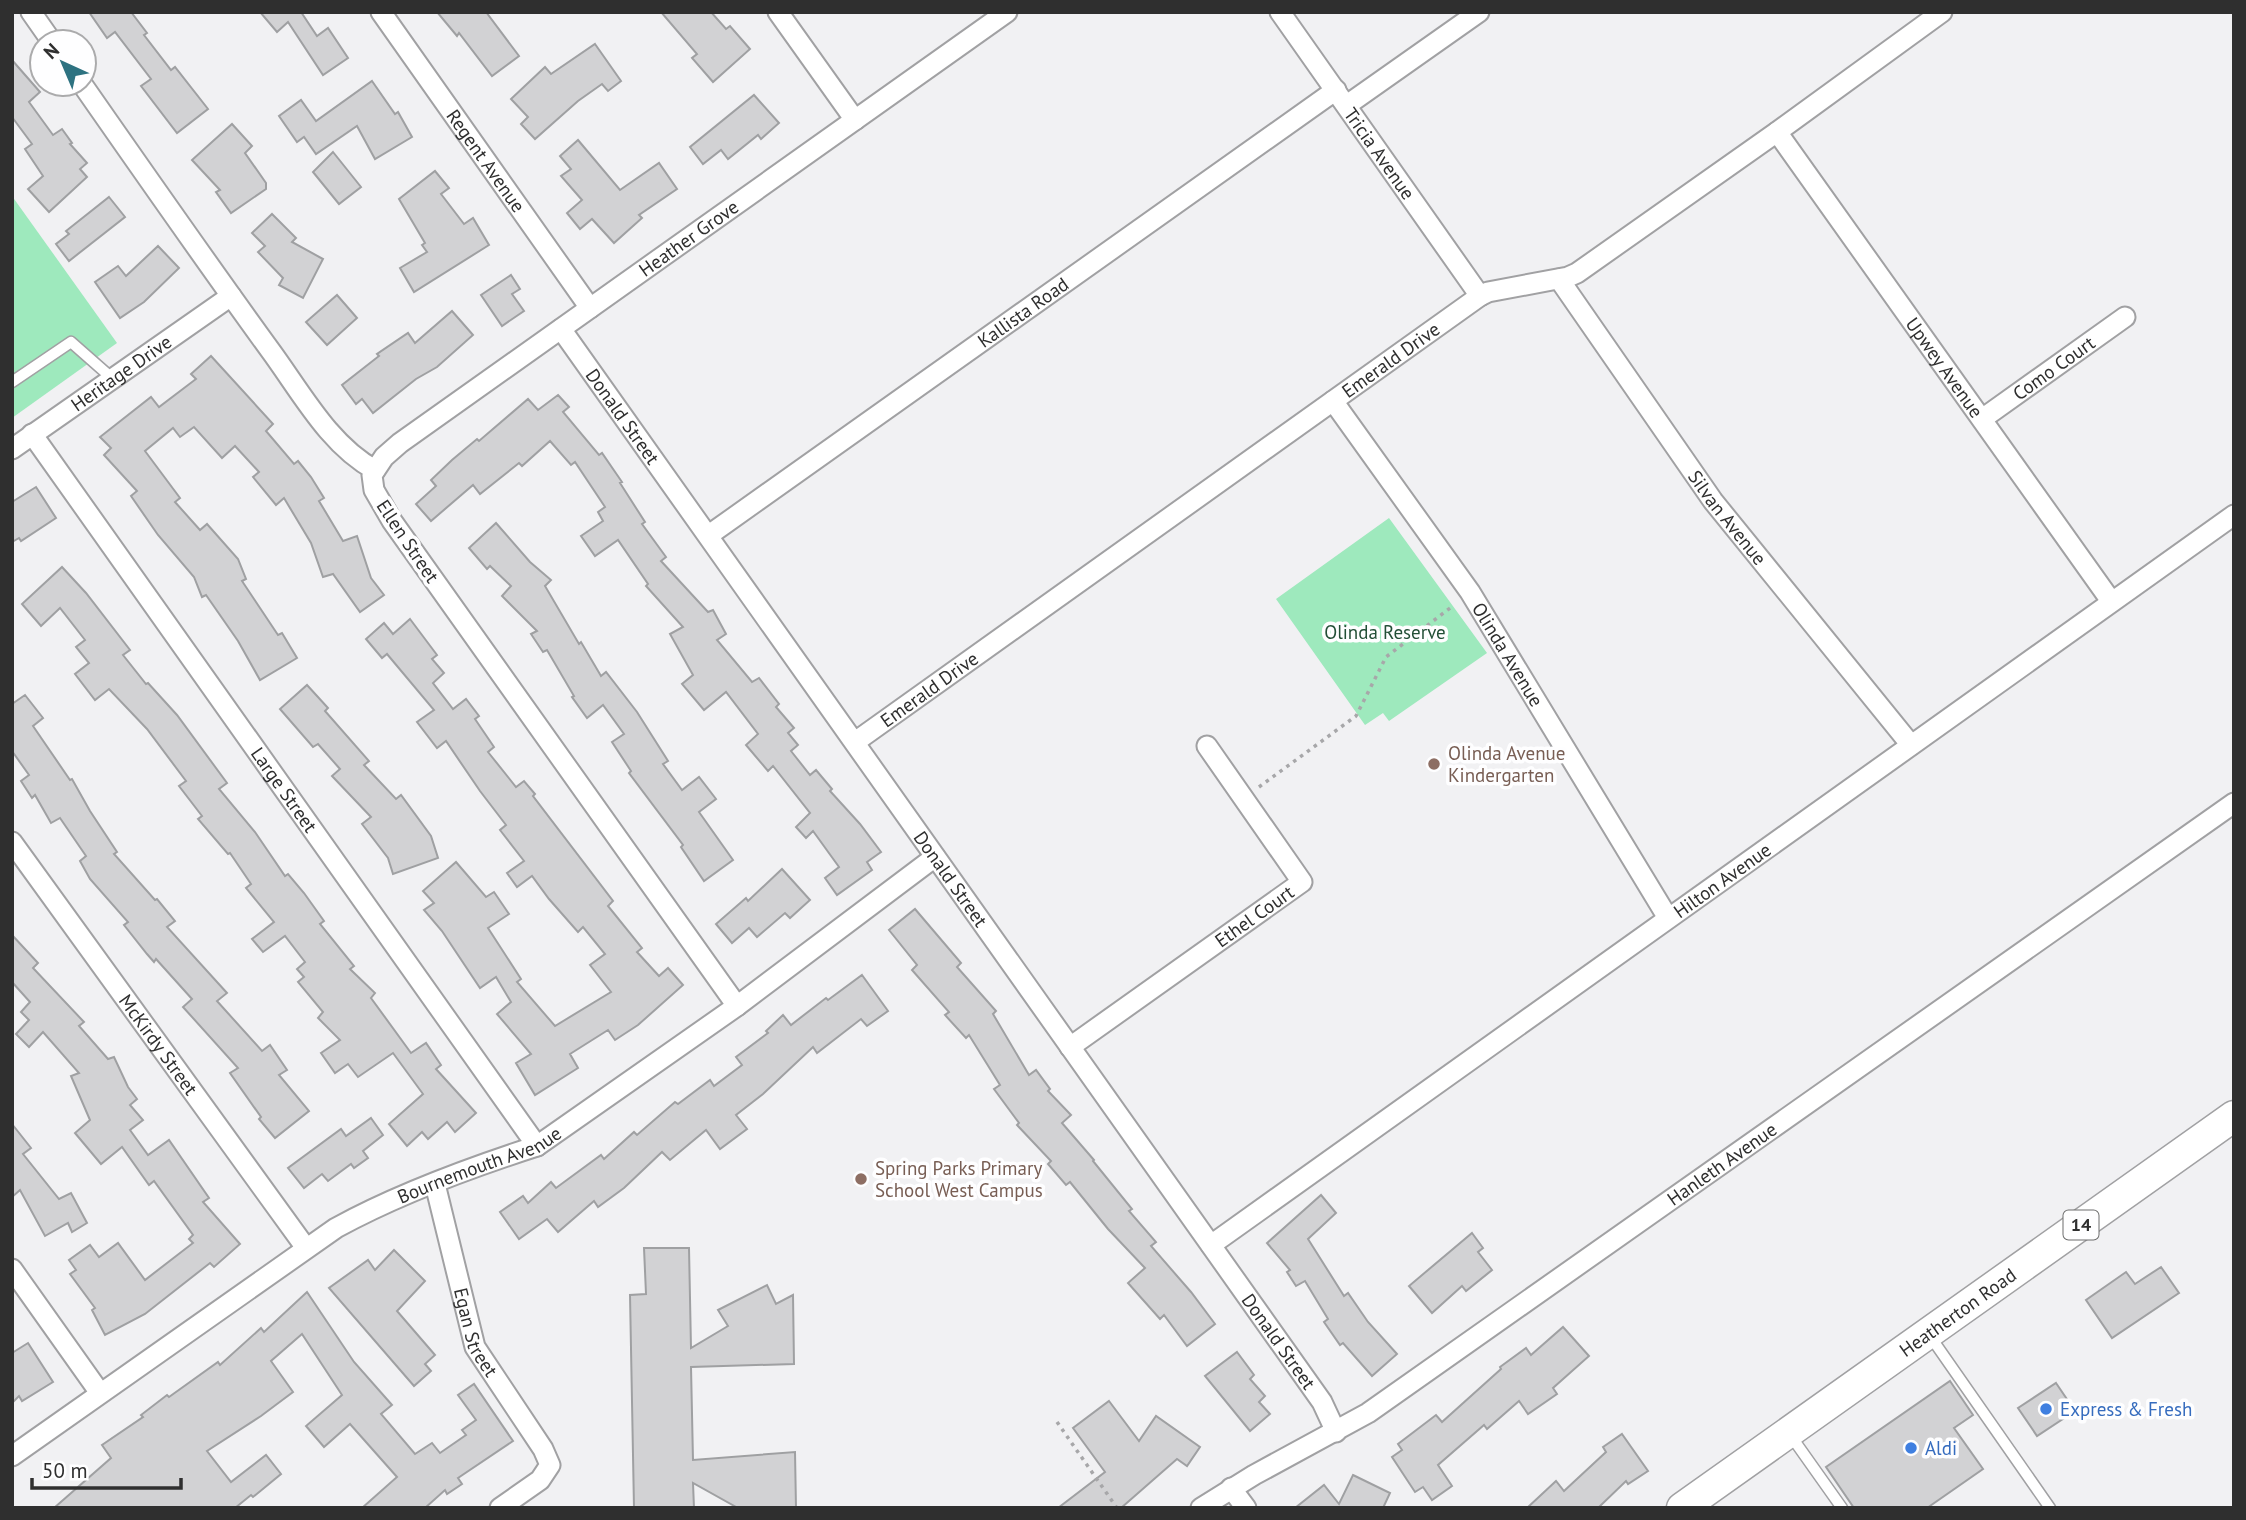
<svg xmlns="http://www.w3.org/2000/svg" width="2246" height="1520" viewBox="0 0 2246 1520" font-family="'PT Sans',sans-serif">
<rect width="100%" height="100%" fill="#f1f1f3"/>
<g fill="#9ee9bd">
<path d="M12 196 117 343 12 418Z"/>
<path d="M1389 518 1487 653 1389 721 1383 713 1365 725 1276 599Z"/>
</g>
<g fill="#d2d2d4" stroke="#9fa0a2" stroke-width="2">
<path d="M89 12H131L147 33 144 35 171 70 175 67 208 109 177 133 141 86 151 79 115 32 107 38Z"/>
<path d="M260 12H301L317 36 328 28 348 58 323 75 288 22 277 32Z"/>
<path d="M437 12H486L519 56 492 76 459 33 457 36Z"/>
<path d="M661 12H711L726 29 730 26 750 49 713 82 692 58 697 54Z"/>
<path d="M595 44 621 81 608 91 602 84 578 101 535 139 521 124 528 117 511 99 545 67 551 74Z"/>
<path d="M12 60 40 92 29 102 53 135 62 129 72 143 70 144 87 163 80 169 87 177 49 212 28 189 43 176 25 149 32 144 12 117Z"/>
<path d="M372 81 395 114 398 112 412 137 375 159 357 126 316 154 304 137 297 142 279 116 301 100 316 121Z"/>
<path d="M754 95 779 123 761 139 758 135 728 159 721 150 703 164 690 147Z"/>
<path d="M232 124 252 146 245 153 266 183V189L231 213 216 192 220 190 192 160Z"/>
<path d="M578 140 620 190 659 163 677 189 639 215 642 218 614 243 592 219 580 229 567 213 582 200 561 176 571 169 560 156Z"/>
<path d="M333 152 361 187 339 204 313 172Z"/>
<path d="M435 171 449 188 441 194 464 224 473 218 489 245 414 292 400 268 427 252 422 245 425 243 399 199Z"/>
<path d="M109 197 125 217 69 261 56 244 69 234 66 231Z"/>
<path d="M272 214 296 238 292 242 323 259 303 298 279 285 283 278 258 252 265 246 252 233Z"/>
<path d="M158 246 179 268 144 302 120 318 95 282 118 266 126 276Z"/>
<path d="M511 275 520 289 512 294 524 311 502 326 481 295Z"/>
<path d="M337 295 357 318 327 345 306 322Z"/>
<path d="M452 311 473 335 437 367 416 379 373 413 362 399 356 404 342 385 379 356 377 354 408 333 415 343Z"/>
<path d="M211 356 273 424 266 431 294 464 298 461 311 477 324 498 319 501 343 541 357 536 371 578 384 595 360 612 333 574 323 577 311 543 284 498 276 505 253 477 259 472 235 446 222 458 194 427 180 437 173 428 145 451 180 498 175 502 200 530 207 524 238 559 246 579 242 581 278 635 282 633 297 658 260 680 238 641 206 595 202 597 194 577 158 535 131 496 137 491 104 455 111 448 100 437 151 397 159 407 196 379 191 374Z"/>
<path d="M558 395 569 407 563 412 599 455 602 453 622 482 620 483 645 522 642 524 666 557 661 561 708 612 713 610 726 634 717 640 752 682 759 678 779 704 776 707 794 728 788 733 798 745 791 751 810 775 816 770 832 789 830 791 860 824 881 852 867 862 872 870 837 895 825 878 839 867 813 831 806 838 796 827 810 813 773 766 768 771 746 745 758 734 726 692 704 710 682 684 693 675 670 634 683 627 646 586 648 584 618 540 595 556 581 536 603 521 598 512 605 507 575 462 571 465 550 441 522 466 519 463 480 494 473 485 431 521 416 504 436 486 431 480 452 460 477 439 479 441 528 399 538 410Z"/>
<path d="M36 487 56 518 21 541 19 538 12 542V502Z"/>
<path d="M496 523 530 562 551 580 545 586 579 644 581 642 601 676 606 672 637 712 668 761 663 764 682 790 699 777 716 799 699 812 733 860 704 881 681 847 683 845 629 773 631 771 612 742 624 734 603 705 587 718 572 697 574 696 547 650 543 652 531 634 537 631 502 596 511 586 490 566 487 569 469 548Z"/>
<path d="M62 567 86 593 130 650 123 655 146 684 148 683 177 715 227 783 219 789 255 832 285 876 288 874 304 893 324 921 320 924 354 966 350 969 375 993 371 998 411 1053 426 1043 441 1065 436 1069 476 1113 455 1132 447 1122 428 1139 422 1132 407 1146 389 1124 423 1094 393 1053 358 1077 348 1064 335 1073 321 1053 340 1040 318 1018 323 1012 298 982 304 977 297 969 305 962 285 936 263 952 252 939 274 922 246 888 251 884 230 853 228 854 198 819 202 816 179 786 186 781 147 729 109 689 95 700 75 674 89 663 76 647 85 640 60 608 41 626 22 604Z"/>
<path d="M410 619 437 655 432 659 444 673 433 683 453 709 466 699 479 716 475 719 494 747 488 752 516 787 524 781 535 794 533 796 613 901 608 906 642 948 637 952 659 976 668 968 683 985 638 1025 615 1040 608 1030 570 1054 578 1068 535 1095 516 1063 531 1054 497 1014 511 1002 496 977 480 988 442 931 424 910 434 903 423 891 456 862 486 897 494 892 509 914 488 928 521 979 517 982 555 1026 611 992 590 965 605 954 583 927 578 932 549 899 532 876 517 887 507 873 524 861 500 830 506 825 480 791 446 741 437 748 417 722 434 710 387 654 382 658 366 639 384 623 393 634Z"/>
<path d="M307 685 328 708 325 711 369 761 364 765 396 799 401 795 431 836 438 858 393 874 388 858 362 824 371 817 332 776 340 769 318 744 313 747 280 709Z"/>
<path d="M25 695 43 718 33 726 70 780 72 779 90 811 117 852 114 854 155 900 157 899 175 921 167 927 227 993 217 1001 262 1051 270 1045 287 1070 279 1075 309 1111 275 1138 259 1119 261 1117 230 1073 238 1068 183 1007 192 999 156 959 154 962 147 954 124 925 128 922 90 879 80 861 86 856 60 818 51 823 35 795 32 798 21 781 29 775 12 751V704Z"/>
<path d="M782 869 810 900 790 918 785 913 757 937 749 928 732 943 716 924 746 898 748 901Z"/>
<path d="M915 909 961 963 957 967 996 1011 993 1014 1029 1075 1036 1070 1050 1089 1048 1091 1071 1115 1062 1123 1094 1160 1093 1161 1132 1209 1129 1211 1156 1242 1151 1246 1191 1292 1215 1324 1187 1346 1164 1315 1160 1319 1128 1283 1145 1268 1108 1229 1070 1182 1066 1185 1048 1164 1051 1161 1017 1125 1019 1123 994 1089 1000 1085 969 1035 966 1038 945 1015 949 1012 912 970 917 965 889 930Z"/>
<path d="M12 935 38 963 33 968 84 1022 79 1026 108 1059 114 1057 128 1087 137 1099 130 1105 143 1120 130 1130 148 1155 169 1140 209 1198 203 1202 240 1244 214 1267 210 1263 145 1314 105 1335 92 1310 95 1308 70 1274 76 1270 69 1260 90 1245 99 1257 118 1243 145 1280 193 1243 189 1239 193 1235 154 1181 149 1185 122 1147 101 1164 75 1133 90 1120 71 1076 79 1073 43 1032 29 1047 16 1034 29 1020 21 1012 30 1002 12 982Z"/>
<path d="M862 975 888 1011 867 1026 861 1019 817 1053 813 1047 763 1094 736 1115 747 1129 720 1149 706 1130 670 1160 662 1152 624 1188 598 1207 594 1201 558 1232 547 1219 519 1239 500 1212 523 1196 528 1203 551 1182 556 1188 601 1155 604 1159 634 1132 637 1135 675 1102 678 1104 710 1080 714 1086 742 1065 736 1057 768 1033 766 1031 783 1015 791 1025 826 998 828 1000Z"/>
<path d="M371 1118 383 1135 363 1151 368 1158 354 1168 351 1164 328 1181 322 1174 304 1188 288 1168 341 1129 346 1136Z"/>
<path d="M12 1124 31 1148 23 1154 59 1199 71 1193 87 1223 72 1232 68 1223 45 1236 20 1190 12 1197Z"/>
<path d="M1321 1195 1336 1213 1308 1239 1344 1296 1348 1293 1368 1322 1397 1354 1372 1376 1343 1343 1340 1345 1324 1322 1328 1319 1305 1281 1296 1286 1287 1272 1290 1270 1267 1243Z"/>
<path d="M1472 1233 1483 1248 1478 1252 1492 1270 1466 1291 1462 1286 1432 1313 1409 1286Z"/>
<path d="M644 1248H689L691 1348 728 1326 718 1310 767 1285 776 1304 793 1295 794 1364 691 1367 693 1460 795 1452 796 1508H738L693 1483 694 1508H634L630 1295 646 1294Z"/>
<path d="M394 1250 425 1281 397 1311 435 1355 425 1364 431 1371 414 1386 329 1288 368 1260 375 1270Z"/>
<path d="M2161 1267 2179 1293 2112 1338 2086 1300 2126 1272 2135 1284Z"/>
<path d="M307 1292 354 1362 392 1405 381 1414 415 1454 432 1443 440 1453 466 1435 462 1430 476 1420 458 1395 474 1384 513 1441 458 1478 462 1484 447 1494 445 1490 425 1508H362L397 1477 350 1424 324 1447 306 1426 342 1395 302 1334 271 1361 293 1392 261 1416 207 1451 231 1482 266 1455 281 1474 253 1497 251 1495 235 1508H54L111 1458 102 1445 143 1417 141 1415 167 1395 169 1397 218 1362 220 1365 261 1328 264 1332Z"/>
<path d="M1563 1327 1589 1356 1553 1388 1557 1394 1528 1414 1519 1401 1487 1429 1484 1425 1438 1465 1452 1486 1432 1500 1423 1487 1415 1492 1392 1457 1402 1450 1398 1444 1436 1415 1442 1422 1501 1369 1500 1367 1526 1348 1531 1355Z"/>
<path d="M28 1343 53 1382 22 1401 19 1396 12 1403V1353Z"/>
<path d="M1237 1352 1254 1375 1250 1379 1265 1396 1259 1402 1270 1414 1250 1431 1205 1376Z"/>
<path d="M1950 1381 1973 1415 1954 1428 1983 1469 1927 1508H1854L1826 1467Z"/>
<path d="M2056 1383 2075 1411 2037 1436 2018 1408Z"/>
<path d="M1109 1401 1139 1441 1156 1416 1200 1447 1187 1466 1177 1459 1121 1508H1058L1105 1472 1073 1428Z"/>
<path d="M1622 1434 1648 1471 1628 1484 1626 1481 1598 1508H1527L1556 1481 1564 1491 1606 1452 1603 1447Z"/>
<path d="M1353 1475 1390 1493 1383 1508H1295L1324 1485 1339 1504Z"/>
</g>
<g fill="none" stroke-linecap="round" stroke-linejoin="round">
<defs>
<g id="lane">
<path d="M12 382 71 342 113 379"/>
<path d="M1930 1336 2050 1508"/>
<path d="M1791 1436 1842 1508"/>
</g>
<g id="street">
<path d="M31 12 52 42"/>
<path id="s1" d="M381 12 590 308"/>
<path d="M778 12 855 120"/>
<path id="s2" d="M1280 12 1480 296"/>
<path d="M82 84C144 173 206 262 270 350 301 392 329 445 375 470"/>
<path d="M1347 105 1479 12"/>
<path id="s3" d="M1777 132 2111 601"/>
<path id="s4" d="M1559 279 1713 501 1911 745"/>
<path id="s5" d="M561 329 1322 1402 1336 1432"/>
<path id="s6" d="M1333 401 1470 592 1668 918"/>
<path id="s7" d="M1982 419 2125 317"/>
<path id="s8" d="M32 434 537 1146"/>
<path id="s9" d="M12 449 231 296"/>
<path id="s10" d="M709 535 1336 90"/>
<path id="s11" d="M855 742 1480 296 1488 292 1568 277 1577 273 1777 132 1942 12"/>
<path id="s12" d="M12 842 306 1248"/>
<path id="s13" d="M737 1006 392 521 374 490 372 475 384 457 400 443 1007 12"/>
<path id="s14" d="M1070 1047 1302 882 1207 746"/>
<path id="s15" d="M435 1184 475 1347 543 1449 550 1465 540 1480 500 1508"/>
<path id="s16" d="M1211 1245 2234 515"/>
<path d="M12 1269 100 1393"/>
<path id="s17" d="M12 1456 336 1228C396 1195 472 1167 537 1146L737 1006 935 857"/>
<path d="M1231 1488 1246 1508"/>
<path id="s18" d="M1201 1508 1254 1475 1368 1413 2234 803"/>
</g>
<g id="primary">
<path id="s19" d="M1682 1508 2234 1116"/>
</g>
</defs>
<use href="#lane" stroke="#a1a1a3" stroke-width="13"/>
<use href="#street" stroke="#a1a1a3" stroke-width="23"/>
<use href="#primary" stroke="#a1a1a3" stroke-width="33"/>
<g stroke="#a7a7a9" stroke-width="3.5" stroke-dasharray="3.5 5" stroke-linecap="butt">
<path d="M1259 787 1356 716 1386 657 1454 605"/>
<path d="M1057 1422 1117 1508"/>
</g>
<use href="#lane" stroke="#fff" stroke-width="10"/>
<use href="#street" stroke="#fff" stroke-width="19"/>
<use href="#primary" stroke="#fff" stroke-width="30"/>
</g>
<g fill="#8d6e63" stroke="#fefeff" stroke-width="2.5">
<circle cx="1434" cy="764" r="7"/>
<circle cx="861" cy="1179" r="7"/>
</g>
<g fill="#3f7fe0" stroke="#fefeff" stroke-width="2.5">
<circle cx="2046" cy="1409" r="7"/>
<circle cx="1911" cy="1448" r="7"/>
</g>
<g text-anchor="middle" stroke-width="7" stroke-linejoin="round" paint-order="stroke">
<rect fill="#fefeff" stroke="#6d6d6d" stroke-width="2" x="2063.5" y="1210.5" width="35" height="29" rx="5"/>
<g font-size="18" font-weight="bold" fill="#2f2f2f">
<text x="2081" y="1231">14</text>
</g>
<g font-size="19" fill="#2f2f2f" stroke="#fefeff">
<text dy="7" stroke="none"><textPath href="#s2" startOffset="173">Tricia Avenue</textPath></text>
<text dy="7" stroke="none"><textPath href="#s1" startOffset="182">Regent Avenue</textPath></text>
<text dy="7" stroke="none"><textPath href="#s13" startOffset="1043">Heather Grove</textPath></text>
<text dy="7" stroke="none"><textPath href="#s10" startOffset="385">Kallista Road</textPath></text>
<text dy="7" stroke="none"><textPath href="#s11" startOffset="658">Emerald Drive</textPath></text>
<text dy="7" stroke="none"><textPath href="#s3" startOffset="289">Upwey Avenue</textPath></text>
<text dy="7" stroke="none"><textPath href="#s7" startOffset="88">Como Court</textPath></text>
<text dy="7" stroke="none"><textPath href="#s9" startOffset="133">Heritage Drive</textPath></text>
<text dy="7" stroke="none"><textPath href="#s5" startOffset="107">Donald Street</textPath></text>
<text dy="7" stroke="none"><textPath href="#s4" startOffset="292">Silvan Avenue</textPath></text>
<text transform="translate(408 541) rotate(56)" y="7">Ellen Street</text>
<text dy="7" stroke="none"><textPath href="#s6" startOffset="308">Olinda Avenue</textPath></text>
<text dy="7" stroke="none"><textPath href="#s11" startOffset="91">Emerald Drive</textPath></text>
<text dy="7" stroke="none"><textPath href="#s8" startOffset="436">Large Street</textPath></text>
<text dy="7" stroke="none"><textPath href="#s5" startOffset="674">Donald Street</textPath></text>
<text dy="7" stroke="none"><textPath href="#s16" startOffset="628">Hilton Avenue</textPath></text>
<text dy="7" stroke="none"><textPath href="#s14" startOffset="226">Ethel Court</textPath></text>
<text dy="7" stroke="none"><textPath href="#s12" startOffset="250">McKirdy Street</textPath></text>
<text dy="7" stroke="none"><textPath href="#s17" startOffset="553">Bournemouth Avenue</textPath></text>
<text dy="7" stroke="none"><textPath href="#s18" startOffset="625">Hanleth Avenue</textPath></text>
<text dy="7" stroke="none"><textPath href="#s19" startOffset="338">Heatherton Road</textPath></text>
<text dy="7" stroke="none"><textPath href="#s15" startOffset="154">Egan Street</textPath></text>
<text dy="7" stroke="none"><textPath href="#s5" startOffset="1241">Donald Street</textPath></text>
</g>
<g font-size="19" fill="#234f37" stroke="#fefeff">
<text x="1385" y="639">Olinda Reserve</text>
</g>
<g font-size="19" fill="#785e54" stroke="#fefeff" text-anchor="start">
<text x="1448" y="760">Olinda Avenue<tspan x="1448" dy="22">Kindergarten</tspan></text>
<text x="875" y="1175">Spring Parks Primary<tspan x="875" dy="22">School West Campus</tspan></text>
</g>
<g font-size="19" fill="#366cbe" stroke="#fefeff" text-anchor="start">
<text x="2060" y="1416">Express &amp; Fresh</text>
<text x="1925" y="1455">Aldi</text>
</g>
</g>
<rect width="2246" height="1520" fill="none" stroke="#2f2f2f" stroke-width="28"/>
<g transform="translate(63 63) rotate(316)"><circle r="33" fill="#fefeff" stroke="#ababac" stroke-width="2"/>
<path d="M0-5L12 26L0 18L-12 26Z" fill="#2d7281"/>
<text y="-10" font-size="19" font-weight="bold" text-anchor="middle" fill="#2f2f2f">N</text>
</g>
<path d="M32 1478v10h149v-10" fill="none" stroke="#2f2f2f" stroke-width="3.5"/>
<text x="42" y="1478" font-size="21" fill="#2f2f2f" stroke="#fefeff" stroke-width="5" paint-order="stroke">50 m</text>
</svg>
